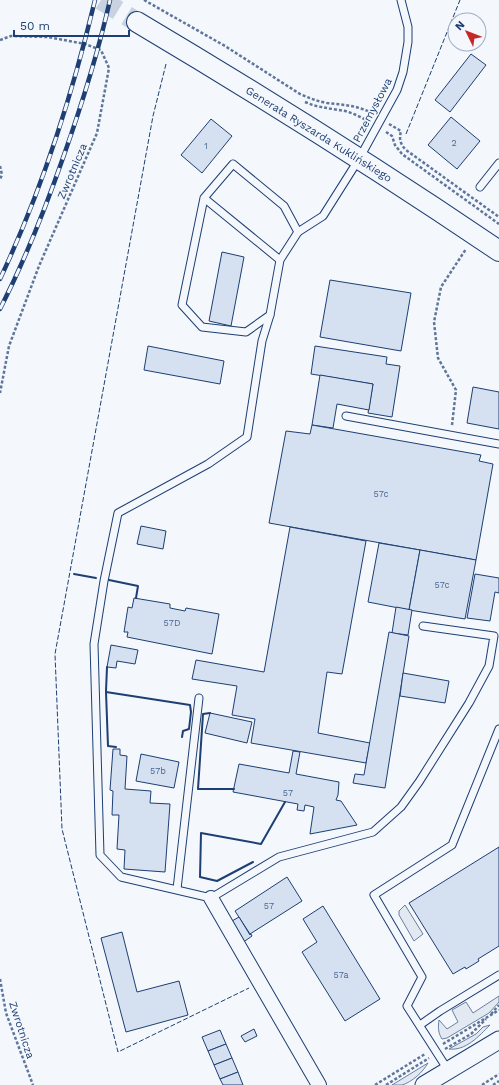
<svg xmlns="http://www.w3.org/2000/svg" width="499" height="1085" viewBox="0 0 499 1085" font-family="'Work Sans',sans-serif">
<rect width="100%" height="100%" fill="#f4f7fb"/>
<g fill="#e3e9f0" stroke="#687fa3">
<path d="M405 905 423 934 414 941 399 915V911Z"/>
<path d="M499 996V1002L489 1013 447 1038 442 1039C438 1033 438 1027 439 1020L447 1029 458 1022 452 1010 466 1002 473 1013Z"/>
<path d="M490 1025C479 1036 466 1051 449 1049L476 1034 483 1027Z"/>
<path d="M428 1063C423 1072 412 1082 402 1085 400 1085 395 1085 392 1085Z"/>
</g>
<g fill="#d5e0f0" stroke="#1d3f73">
<path d="M471 54 486 65 450 112 435 100Z"/>
<path d="M451 117 480 141 457 169 428 145Z"/>
<path d="M211 119 232 136 202 173 181 155Z"/>
<path d="M222 252 244 257 231 326 209 321Z"/>
<path d="M330 280 411 293 401 351 320 337Z"/>
<path d="M148 346 224 361 220 384 144 370Z"/>
<path d="M315 346 387 357 386 364 400 366 392 417 368 413 373 384 311 374Z"/>
<path d="M320 375 373 384 369 410 337 404 333 428 312 425Z"/>
<path d="M473 387 499 392V429L467 423Z"/>
<path d="M312 425 481 455 479 461 493 464 476 560 269 523 286 431 310 434Z"/>
<path d="M141 526 166 531 163 549 137 544Z"/>
<path d="M290 527 366 541 342 674 327 672 318 733 370 743 366 763 251 743 255 719 232 715 237 686 192 679 196 660 264 672Z"/>
<path d="M379 543 420 550 409 610 368 602Z"/>
<path d="M420 550 476 560 465 619 409 610Z"/>
<path d="M475 574 499 578V593L495 592 490 621 467 618Z"/>
<path d="M134 598 170 604V608L185 611 186 608 219 614 212 654 127 637 128 632H124L128 607 132 608Z"/>
<path d="M396 607 412 610 408 635 392 633Z"/>
<path d="M389 632 409 636 385 788 353 783 355 774 364 775Z"/>
<path d="M111 645 138 650 135 664 117 661 116 668 107 667Z"/>
<path d="M403 673 449 681 445 703 400 696Z"/>
<path d="M210 713 252 722 247 743 205 733Z"/>
<path d="M113 749H120V755L127 756 125 789 151 791 150 803 170 804 165 872 124 869 125 850 117 849 119 815H112L113 791 110 790Z"/>
<path d="M293 751 300 752 296 774 339 782 338 795 336 800 341 801 357 825 310 834 314 807 305 805 304 811 297 810 298 804 233 792 239 764 289 773Z"/>
<path d="M141 754 179 762 174 788 136 781Z"/>
<path d="M499 847V946L478 959 479 961 466 969 465 967 453 974 409 903Z"/>
<path d="M287 877 302 901 250 934 235 911Z"/>
<path d="M323 906 380 999 345 1021 302 952 317 942 303 919Z"/>
<path d="M239 917 250 935 251 934 252 936 242 943 232 921Z"/>
<path d="M122 932 137 992 179 981 188 1015 126 1032 101 938Z"/>
<path d="M254 1029 257 1036 245 1042 241 1036Z"/>
<path d="M220 1030 226 1044 208 1051 202 1037Z"/>
<path d="M226 1044 232 1058 214 1065 208 1051Z"/>
<path d="M232 1058 238 1072 220 1079 214 1065Z"/>
<path d="M238 1072 243 1085H223L220 1079Z"/>
</g>
<g fill="none" stroke-linecap="round" stroke-linejoin="round">
<path stroke="#c9d2e0" stroke-width="20" stroke-dasharray="20 10" stroke-linecap="butt" d="M101 0 137 22"/>
<defs>
<g id="service">
<path d="M480 187 499 163"/>
<path d="M204 198 280 260 270 315 246 332 202 327 182 305 204 198 233 164 284 206 298 232 280 260"/>
<path d="M298 232 323 216 359 159 397 90 403 72 408 42V27L401 0"/>
<path d="M270 315 262 341 247 437 208 464 118 513 104 581 94 644 100 855 121 877 211 898 279 857 373 832 401 807 419 782 469 703 489 666 494 636 423 626"/>
<path d="M346 416 499 444"/>
<path d="M177 889 199 698"/>
<path d="M420 1025 440 1011 499 975"/>
<path d="M448 1070 407 1006 422 977 374 895 452 845 499 729"/>
</g>
<path id="minor" d="M211 898 319 1085"/>
<path id="tertiary" d="M424 1085 499 1040"/>
<path id="secondary" d="M137 22C260 95 381 171 499 251"/>
</defs>
<use href="#service" stroke="#1d3f73" stroke-width="9"/>
<use href="#minor" stroke="#1d3f73" stroke-width="16"/>
<use href="#tertiary" stroke="#1d3f73" stroke-width="19"/>
<use href="#secondary" stroke="#1d3f73" stroke-width="22"/>
<g stroke="#5e769c" stroke-width="2.5" stroke-dasharray="3 2" stroke-linecap="butt">
<path d="M144 0 225 46 300 94C309 98 317 101 327 103 343 105 358 105 373 114"/>
<path d="M0 40 11 36 48 37 85 44 101 50 109 68 97 133 39 266 9 346 0 393"/>
<path d="M305 102C316 107 327 108 339 110 349 111 359 116 368 121"/>
<path d="M389 124 401 131C399 139 400 144 406 150L499 217"/>
<path d="M386 132 392 136 395 145 402 154 499 224"/>
<path d="M0 166 2 175 0 179"/>
<path d="M452 425 456 390 438 358 434 322 441 287 466 249"/>
<path d="M0 979 6 1013 33 1085"/>
<path d="M491 1014 499 1005"/>
<path d="M443 1044 499 1010"/>
<path d="M445 1049 471 1034 486 1019"/>
<path d="M375 1085 425 1054"/>
<path d="M386 1085 429 1058"/>
<path d="M482 1085 499 1074"/>
<path d="M493 1085 499 1081"/>
</g>
<use href="#service" stroke="#f4f7fb" stroke-width="7"/>
<use href="#minor" stroke="#f4f7fb" stroke-width="14"/>
<use href="#tertiary" stroke="#f4f7fb" stroke-width="17"/>
<use href="#secondary" stroke="#f4f7fb" stroke-width="20"/>
<defs>
<g id="rail">
<path d="M0 279C42 190 72 96 95 0"/>
<path d="M0 309C25 260 46 207 64 155 82 104 98 53 110 0"/>
</g>
</defs>
<use href="#rail" stroke="#1d3f73" stroke-width="4.5"/>
<use href="#rail" stroke="#f4f7fb" stroke-width="3" stroke-dasharray="9" stroke-linecap="butt"/>
<g stroke="#1d3f73" stroke-width="1" stroke-dasharray="5 2" stroke-linecap="butt">
<path d="M166 64 153 116 55 654 62 829 118 1052 249 988"/>
<path d="M406 134 460 0"/>
</g>
<g stroke="#1d3f73" stroke-width="2">
<path d="M74 574 96 578"/>
<path d="M109 580 138 586 136 598"/>
<path d="M106 691 107 667"/>
<path d="M210 713 203 714 198 789H234"/>
<path d="M116 747 108 746 106 692 190 705 191 712 189 729 183 731 182 737"/>
<path d="M253 862 217 881 200 877 201 833 261 844 285 802"/>
</g>
</g>
<g text-anchor="middle" stroke-width="3" stroke-linejoin="round" paint-order="stroke">
<g font-size="9" fill="#4b6792">
<text x="454" y="146">2</text>
<text x="206" y="149">1</text>
<text x="381" y="497">57c</text>
<text x="442" y="588">57c</text>
<text x="172" y="626">57D</text>
<text x="158" y="774">57b</text>
<text x="288" y="796">57</text>
<text x="269" y="909">57</text>
<text x="341" y="978">57a</text>
</g>
<g font-size="11" fill="#1d3f73" stroke="#f4f7fb">
<text transform="translate(372 110) rotate(-62)" y="4">Przemysłowa</text>
<text transform="translate(319 134) rotate(32)" y="4">Generała Ryszarda Kuklińskiego</text>
<text transform="translate(72 171) rotate(-67)" y="4">Zwrotnicza</text>
<text transform="translate(22 1030) rotate(72)" y="4">Zwrotnicza</text>
</g>
</g>
<g transform="translate(467 32) rotate(313)"><circle r="19" fill="#f4f7fb" stroke="#9eadc5"/>
<path d="M0-3L7 15L0 10L-7 15Z" fill="#c62828"/>
<text y="-6" font-size="11" font-weight="bold" text-anchor="middle" fill="#1d3f73">N</text>
</g>
<path d="M14 30v6h115v-6" fill="none" stroke="#1d3f73" stroke-width="2"/>
<text x="20" y="30" font-size="12" fill="#1d3f73" stroke="#f4f7fb" stroke-width="3" paint-order="stroke">50 m</text>
</svg>
